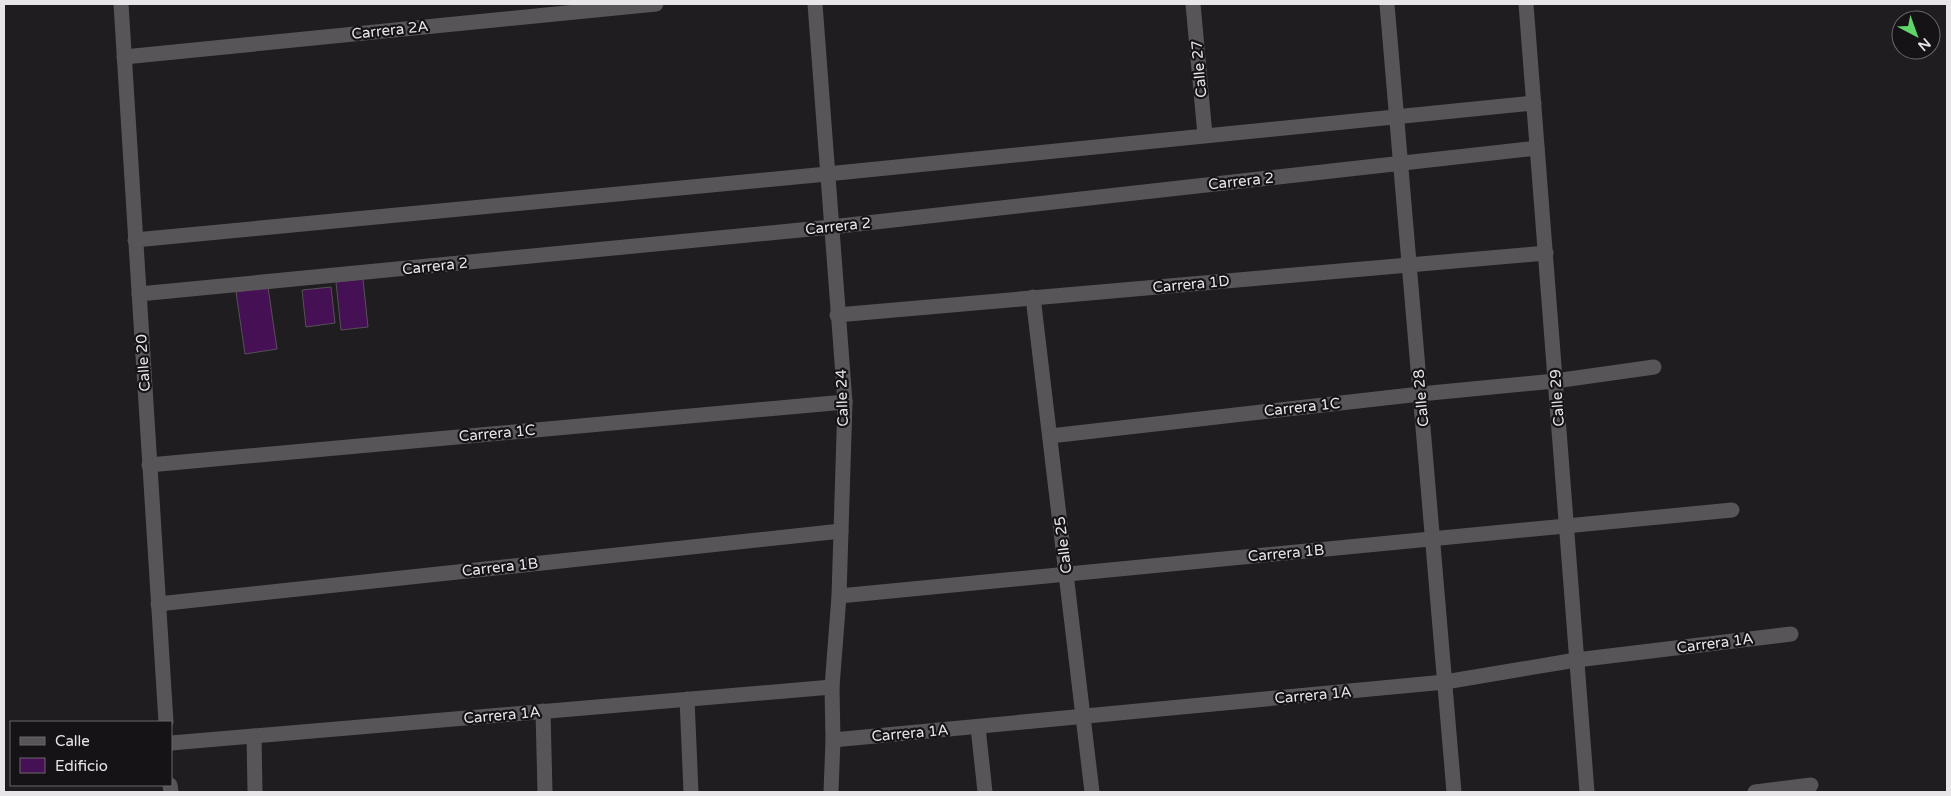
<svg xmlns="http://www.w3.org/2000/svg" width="1951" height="796" viewBox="0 0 1951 796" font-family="'Varela Round',sans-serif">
<rect width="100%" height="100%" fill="#1f1d20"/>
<g fill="#461055" stroke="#545155">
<path d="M363 279 368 327 341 330 336 282Z"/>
<path d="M268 287 277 349 245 354 236 292Z"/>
<path d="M331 287 335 323 306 327 302 290Z"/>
</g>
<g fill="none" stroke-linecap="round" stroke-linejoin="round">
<g stroke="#575557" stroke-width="15">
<path d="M121 4 166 722"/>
<path d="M815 4 845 402 839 596 832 687 833 740 831 792"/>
<path d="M1193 4 1205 135"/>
<path d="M1387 4 1454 792"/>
<path d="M1526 4 1587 792"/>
<path d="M124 57 656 4"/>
<path d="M135 240 827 174 1534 103"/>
<path d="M139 294 831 227 1537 148"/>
<path d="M1033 297 1092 792"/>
<path d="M837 315 1546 253"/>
<path d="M1050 436 1420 394 1555 381 1654 367"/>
<path d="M149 465 845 402"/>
<path d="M839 596 1732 510"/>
<path d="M158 604 841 531"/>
<path d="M687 699 691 792"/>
<path d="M543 711 545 792"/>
<path d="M978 727 985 792"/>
<path d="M254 736 255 792"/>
<path d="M833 740 1445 682 1576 660 1791 634"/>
<path d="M171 743 832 687"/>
<path d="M170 785 171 792"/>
<path d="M1755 792 1811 785"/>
</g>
</g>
<g text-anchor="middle" stroke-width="4.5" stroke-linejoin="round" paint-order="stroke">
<g font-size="15" fill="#e7e5e7" stroke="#161317">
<text transform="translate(390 30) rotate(-6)" y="5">Carrera 2A</text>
<text transform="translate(1199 69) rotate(-95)" y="5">Calle 27</text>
<text transform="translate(1241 181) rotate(-6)" y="5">Carrera 2</text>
<text transform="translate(838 226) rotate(-6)" y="5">Carrera 2</text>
<text transform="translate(435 266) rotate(-6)" y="5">Carrera 2</text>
<text transform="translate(1191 284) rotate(-5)" y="5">Carrera 1D</text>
<text transform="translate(143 363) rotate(-94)" y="5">Calle 20</text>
<text transform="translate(842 398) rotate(-92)" y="5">Calle 24</text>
<text transform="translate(1421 398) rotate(-95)" y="5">Calle 28</text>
<text transform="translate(1557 398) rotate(-94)" y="5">Calle 29</text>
<text transform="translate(1302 407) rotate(-6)" y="5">Carrera 1C</text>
<text transform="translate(497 433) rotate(-5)" y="5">Carrera 1C</text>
<text transform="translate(1063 545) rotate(-97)" y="5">Calle 25</text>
<text transform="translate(1286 553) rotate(-5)" y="5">Carrera 1B</text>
<text transform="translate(500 567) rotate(-6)" y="5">Carrera 1B</text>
<text transform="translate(1715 643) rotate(-7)" y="5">Carrera 1A</text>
<text transform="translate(1313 695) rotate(-5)" y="5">Carrera 1A</text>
<text transform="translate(502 715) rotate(-5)" y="5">Carrera 1A</text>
<text transform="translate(910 733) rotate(-5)" y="5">Carrera 1A</text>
</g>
</g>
<rect width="1951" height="796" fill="none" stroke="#e7e5e7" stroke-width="10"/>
<rect x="10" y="721" width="162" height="65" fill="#161317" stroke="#6a676a"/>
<rect x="20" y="737" width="25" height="8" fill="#575557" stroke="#6a676a"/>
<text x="55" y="746" font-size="15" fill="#e7e5e7">Calle</text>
<rect x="20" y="758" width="25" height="15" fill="#461055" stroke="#6a676a"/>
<text x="55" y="771" font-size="15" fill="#e7e5e7">Edificio</text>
<g transform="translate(1916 35) rotate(139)"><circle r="24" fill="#161317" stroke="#6a676a"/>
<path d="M0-4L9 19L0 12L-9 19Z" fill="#60d56a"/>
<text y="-8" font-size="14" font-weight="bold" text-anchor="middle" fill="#e7e5e7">N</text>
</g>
</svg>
